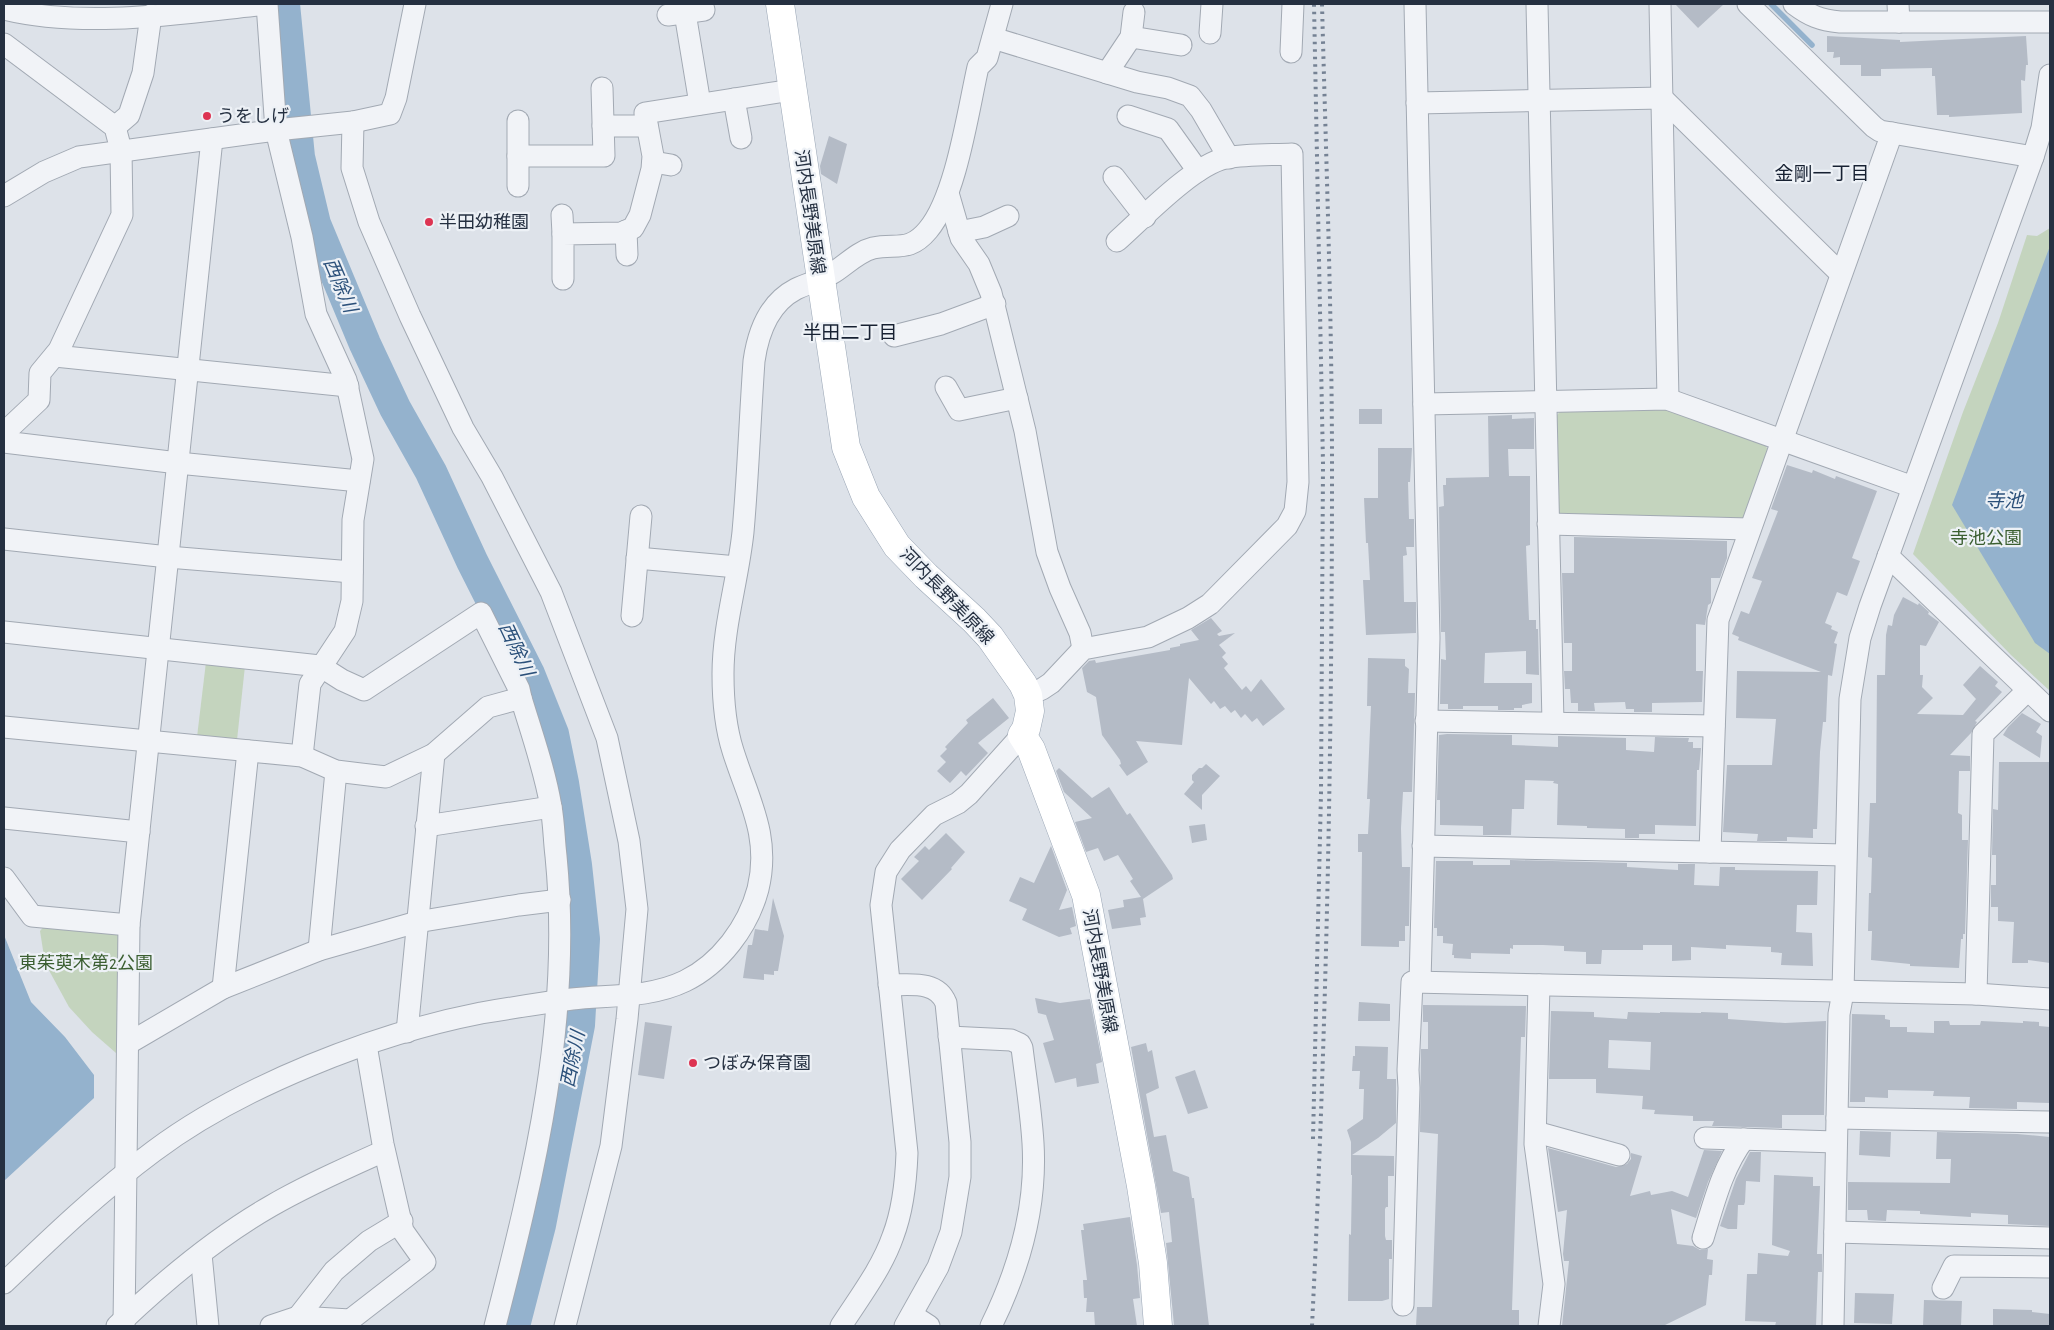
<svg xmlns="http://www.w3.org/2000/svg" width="2054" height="1330" viewBox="0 0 2054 1330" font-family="'Alegreya Sans','Noto Sans JP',sans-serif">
<rect width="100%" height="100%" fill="#dde2e9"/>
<g fill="#c4d4be">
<path d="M2050 228V691L2011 655 1913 554 1963 412 1998 323 2027 235 2037 236Z"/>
<path d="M1666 408 1765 444 1770 455 1748 515 1734 523 1565 520 1554 510 1553 420 1562 409Z"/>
<path d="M206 662 245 666 237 740 197 737Z"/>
<path d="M47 923 115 930 122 939 116 1053 92 1032 69 1007 45 963 40 931Z"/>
</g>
<g fill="#94b2cd">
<path d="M2050 246V654L2035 643 1952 505Z"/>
<path d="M4 935 31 1002 65 1037 94 1075V1098L4 1181Z"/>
</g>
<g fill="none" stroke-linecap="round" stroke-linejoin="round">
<path stroke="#94b2cd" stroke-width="5.5" d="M1771 4 1812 45"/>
<path stroke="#94b2cd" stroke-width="32" d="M284 4 299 157 315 224 365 344 395 408 431 472 472 561 529 674 553 734 563 783 576 865 584 939 579 1025 540 1225 514 1326"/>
</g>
<g fill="#b4bbc6" fill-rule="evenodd">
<path d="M1675 4H1724L1698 28Z"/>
<path d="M1827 36 1900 40V42L2026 36 2028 65H2026L2025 81 2021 80 2022 113 1949 117V115H1937L1935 76H1932V68L1881 69V76H1861V65H1840V57L1833 58 1834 52H1827Z"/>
<path d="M829 136 847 144 837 184 821 174 820 166Z"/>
<rect x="1359" y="409" width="23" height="15"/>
<path d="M1512 415V419L1534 418V449H1508L1509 476H1530V545L1526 546 1529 620H1536V629H1538L1539 675 1526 674V651L1485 653 1484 683H1532V703L1522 705V708H1514V710H1498V706H1463V709H1448V704H1440L1441 659 1446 660 1445 632H1441L1439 507 1444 506 1443 485H1446V478L1489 477 1488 416Z"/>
<path d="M1378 448H1412L1410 482H1408L1409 519H1414V547H1406L1407 555 1403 556 1404 602H1416V633L1366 635 1363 580H1370L1368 543H1366L1364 498H1378Z"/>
<path d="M1787 465 1812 473 1813 470 1835 479 1836 476 1877 491 1852 558 1860 561 1847 596 1837 592 1825 623 1832 626 1831 629 1838 632 1834 643 1837 644 1832 676 1828 675 1826 722H1823L1820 752 1817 829H1813V838L1787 837V841H1757L1758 834 1723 832 1727 765H1772L1776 719 1736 718 1737 671 1821 672 1738 640 1739 637 1732 634 1741 611 1749 614 1762 581 1752 578 1778 511 1771 509Z"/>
<path d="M1574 537 1727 541V558L1720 578H1711V603L1708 605 1705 625 1696 624V671H1703L1702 702 1652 703V712H1634V709H1626L1625 702 1594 703 1595 711H1578V703H1571L1570 689H1565L1564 671H1572V643H1564L1562 573H1574Z"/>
<path d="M1903 597 1918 605 1919 603 1929 612 1928 614 1939 622 1926 646 1920 645V675H1923L1922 687 1933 698 1917 714 1963 715 1976 699 1963 685 1980 666 1998 682 1995 686 2002 692 1975 721 1977 722 1971 733 1950 755 1970 756V771H1959L1958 813 1962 815V840H1968L1965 934H1963V939H1961L1959 968 1910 966V964L1871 960 1872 931H1868L1869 893H1871L1872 858 1868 857 1870 803H1876L1877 675H1885L1886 635 1888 625 1892 626 1894 615Z"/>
<path d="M1211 618 1222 631 1217 634 1219 636 1235 633 1219 645 1226 653 1222 657 1228 664 1224 668 1242 690 1246 686 1251 692 1261 679 1285 709 1263 726 1257 718 1252 722 1245 714 1241 718 1235 710 1231 713 1225 706 1220 709 1214 701 1211 704 1189 678 1182 745 1136 741 1148 762 1127 776 1119 765 1121 764 1120 760 1102 735 1096 697 1087 692 1082 668 1089 661 1095 660 1096 663 1170 650V648L1180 646V644L1199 640 1191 630Z"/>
<path d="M1368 658 1405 659V666L1409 669 1408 693H1415L1412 792H1403L1401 828 1402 867H1410L1409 926H1405V941H1399V947L1361 946 1362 852H1358V834H1368L1370 799H1367L1371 706H1367Z"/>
<path d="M993 698 1009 718 978 743 988 753 966 776 961 771 950 783 937 771 946 762 940 756 947 749 945 747 968 723 966 720Z"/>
<path d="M2022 713 2041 724 2036 732 2042 736 2040 758 2003 735 2008 727Z"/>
<path d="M1447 734 1512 735V745L1558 747V736L1626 738V750L1654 752 1655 737 1689 738 1688 742H1693V748H1701L1699 770H1697L1696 826 1655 825V834H1639V838H1625V829L1587 828V826L1557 825 1558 784 1553 783 1554 781 1525 780 1524 809H1512L1511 835H1483V826L1440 825V800H1437L1439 735Z"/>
<path d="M1999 762H2050V963L2028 960V963H2012L2014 922 1998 921V907H1991V885H1996V855H1992L1993 809 1998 810Z"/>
<path d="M1206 764 1220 776 1202 795V810L1184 794 1194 782 1192 780V775L1199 768H1202Z"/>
<path d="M1059 768 1092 798 1109 787 1127 815 1130 813 1172 875 1173 879 1143 899 1146 917 1140 918 1141 925 1112 929 1108 910 1124 907 1123 900 1141 897 1130 881 1133 879 1118 855 1104 861 1098 848 1086 852 1075 822 1092 818 1064 792 1056 771Z"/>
<path d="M1205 824 1207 840 1192 843 1189 826Z"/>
<path d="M946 833 965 852 951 868 952 869 922 900 901 879 919 861 914 857 925 846 929 850Z"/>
<path d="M1051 846 1067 890 1059 910 1072 907 1076 926 1070 928 1072 934 1059 937 1022 920 1027 909 1009 901 1020 877 1034 883Z"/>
<path d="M1510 860 1627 863V867L1678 870V864H1695L1694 885 1719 886 1720 867H1735V870L1818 871 1817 905H1797L1796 932 1812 933 1813 966 1781 965 1782 953 1771 952V947L1726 945V949L1691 947V960L1672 961V945H1643V950H1602L1601 964H1586V952L1564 951V946L1543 945H1513V949L1510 948V954L1471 953V959L1454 958V955H1452L1453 944 1443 943V936H1437V928H1434L1436 861H1473V865H1510Z"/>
<path d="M773 898 784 936 778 971H774V975L764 974V980L743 978 748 945H752L755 929 768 931Z"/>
<path d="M1035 998 1060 1003 1090 999 1102 1062 1096 1064 1099 1083 1077 1087 1076 1078 1055 1083 1043 1043 1054 1040 1046 1015 1038 1013Z"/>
<path d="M1359 1002 1390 1004V1021H1358Z"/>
<path d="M1423 1005 1526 1006 1525 1037H1521L1512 1310H1519V1326H1416L1417 1307H1432L1438 1134 1420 1132 1421 1049H1428V1022H1423Z"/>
<path d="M1551 1011 1594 1012V1017L1627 1019 1628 1012 1660 1013V1012L1701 1013V1012L1728 1013V1019L1785 1023 1826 1021 1824 1115H1782V1128L1712 1126 1714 1121H1693V1116L1654 1114 1655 1110 1642 1109 1643 1096 1596 1093V1079H1549ZM1609 1040 1651 1042 1650 1070 1608 1068Z"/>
<path d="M1852 1014 1885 1015V1019L1890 1020V1027H1907V1032L1934 1033V1021H1949L1950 1025H1980L1981 1021 2023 1023V1021L2039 1022V1026L2050 1027V1103L2017 1102V1109L1969 1108 1970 1097 1933 1096 1934 1091 1888 1090V1098L1865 1097V1102H1850Z"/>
<path d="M645 1022 672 1026 664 1079 638 1075Z"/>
<path d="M1146 1043 1148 1052 1152 1050 1159 1088 1146 1094 1154 1137 1166 1135 1173 1171 1189 1177 1192 1198H1194L1209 1326 1174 1325 1166 1243 1172 1242 1169 1212 1161 1213 1131 1047Z"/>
<path d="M1355 1046 1388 1047 1387 1079H1396V1123L1378 1138 1352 1155 1394 1156V1176H1388V1207H1386L1385 1209V1236L1386 1240H1392V1259H1389V1299L1382 1301H1348L1349 1234 1351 1235 1352 1175H1351V1142L1347 1130 1363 1119 1364 1089H1359L1360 1071H1352L1353 1056H1355Z"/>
<path d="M1195 1070 1208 1108 1188 1114 1175 1077Z"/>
<path d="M1860 1131 1891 1132 1890 1157 1859 1155Z"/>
<path d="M1937 1132 2017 1134 2050 1137V1226L2008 1224V1215L1971 1213V1217L1920 1214V1211L1887 1210 1886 1221 1868 1220 1867 1210H1848V1182L1950 1183 1951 1159H1936Z"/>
<path d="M1548 1148 1616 1167 1627 1164 1631 1159V1153L1642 1156 1630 1196 1650 1191 1651 1195 1672 1191 1688 1197 1704 1150 1722 1151 1708 1182 1696 1218 1671 1209 1677 1244 1693 1246 1700 1250 1708 1249 1707 1259 1713 1260 1712 1275H1709L1706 1305 1663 1326H1562L1569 1261H1564L1563 1254 1567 1210 1558 1212Z"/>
<path d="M1750 1152H1761L1760 1182 1746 1181 1745 1202 1744 1205H1738L1737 1229H1728L1720 1226 1736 1179Z"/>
<path d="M1774 1175 1813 1177V1186H1820L1817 1254H1822V1272H1818L1816 1326H1775L1776 1322 1745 1321 1747 1274H1757L1758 1253 1788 1256 1790 1251 1772 1245Z"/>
<path d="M1130 1217 1137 1265 1140 1298 1133 1299 1137 1326H1095L1094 1312H1086L1087 1298H1084L1083 1280H1087L1081 1230H1084L1083 1224Z"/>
<path d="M1855 1293 1894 1294 1892 1324 1854 1323Z"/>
<path d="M1924 1300 1962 1301 1961 1326H1923Z"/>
<path d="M1993 1309 2032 1310V1312L2050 1314V1326H1993Z"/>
</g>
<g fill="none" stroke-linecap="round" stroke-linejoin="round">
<defs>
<g id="minor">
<path d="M267 4 276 130 302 237 316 314 346 380 363 459 353 520 352 601 345 631 310 684 302 756"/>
<path d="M1415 4 1429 638 1420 982"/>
<path d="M1537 4 1553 723"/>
<path d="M1660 4 1668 399"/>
<path d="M1748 4 1874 127 1880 131 2033 157"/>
<path d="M1794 4C1810 16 1820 20 1840 22H2050"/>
<path d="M1898 4 1899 22"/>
<path d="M4 9C87 29 181 13 266 4"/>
<path d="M685 13 700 104"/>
<path d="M668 15 704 10"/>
<path d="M1210 33 1212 4"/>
<path d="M1131 37 1181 45"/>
<path d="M993 38 1137 82 1168 88 1190 96 1201 110 1229 158"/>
<path d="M4 44 115 127 121 150 122 215 59 350 40 373 39 400 4 433"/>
<path d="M1291 52 1293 4"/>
<path d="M1107 73 1131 37 1134 12"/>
<path d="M734 99 741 138"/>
<path d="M1417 103 1662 98 1841 274"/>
<path d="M1128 116 1168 129 1198 171"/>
<path d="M518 121V186"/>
<path d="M353 122 352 168 369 222 410 316 463 428 492 477 551 592 607 738 629 841 637 909 627 1019 611 1146 565 1326"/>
<path d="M603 126H647"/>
<path d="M115 127 129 115 143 73 151 15"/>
<path d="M518 156H604L602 88"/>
<path d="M653 162 671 165"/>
<path d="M1114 177 1145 217"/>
<path d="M948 193 961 238 979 264 991 293 1025 431 1047 552 1060 588 1080 633 1083 649"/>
<path d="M4 196 44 172 79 157 276 130 353 122 390 114 396 98 415 4"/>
<path d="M562 215 563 234"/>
<path d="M626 231 627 255"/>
<path d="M959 232 984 227 1008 216"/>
<path d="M563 279V234L621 233 633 228 640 215 652 169 653 156 645 113 792 90"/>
<path d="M894 336 941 324 995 304"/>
<path d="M55 356 348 386"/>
<path d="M946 387 959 410 1017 398"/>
<path d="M1424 404 1667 399 1913 487"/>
<path d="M4 442 178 463 359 481"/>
<path d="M1548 524 1750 529"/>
<path d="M4 539 168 557 352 572"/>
<path d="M1888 556 2050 711"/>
<path d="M637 558 737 567"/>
<path d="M632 616 641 516"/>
<path d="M4 632 320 666 342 680 364 690 481 613 519 689 521 698"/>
<path d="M1028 695 1042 689 1051 683 1083 649 1148 637 1188 618 1210 604 1287 526 1295 511 1298 482 1292 154C1271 155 1247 154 1226 158 1193 165 1143 218 1117 241"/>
<path d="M1426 721 1714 726"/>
<path d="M4 727 302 756 336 771 386 777 434 754 488 707 521 698C532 734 545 771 551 807 554 823 554 840 556 856 572 1018 535 1171 495 1326"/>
<path d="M4 818 139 832"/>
<path d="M426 826 551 807"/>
<path d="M1423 846 1845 855"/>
<path d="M1710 852 1718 620 1892 133"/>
<path d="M4 878 32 916 129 925"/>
<path d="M319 950 336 771"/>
<path d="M889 985C910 985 937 980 946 1003L960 1142V1177L951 1232 938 1267 905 1326"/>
<path d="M1539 985 1535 1144 1554 1284 1549 1326"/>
<path d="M223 988 248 751"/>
<path d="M1976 994 1983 734 2028 690"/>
<path d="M407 1032 434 754"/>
<path d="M949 1037 1011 1040 1020 1044 1022 1048C1026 1080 1031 1111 1033 1143 1037 1208 1019 1269 991 1326"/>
<path d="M129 1043 223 988 319 950 417 922 519 905 560 900"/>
<path d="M1837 1118 2050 1122"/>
<path d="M1536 1132 1619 1155"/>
<path d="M1705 1138 1836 1142"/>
<path d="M1835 1232 2050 1238"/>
<path d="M1703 1238C1714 1203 1722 1168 1744 1139"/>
<path d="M201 1254 208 1326"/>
<path d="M4 1283C52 1237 100 1191 154 1151 241 1086 374 1034 481 1013 511 1008 542 1003 572 999 609 995 650 998 685 981 720 964 748 927 758 889 771 836 748 799 733 751 725 726 723 700 723 674 723 626 738 580 743 532 748 476 750 418 754 361 758 333 769 303 796 289 808 283 820 281 831 274 845 266 857 252 873 248 896 243 909 253 928 230 956 197 968 111 978 67L987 58 1002 4"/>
<path d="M1943 1288 1954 1266 2050 1267"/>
<path d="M1403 1305 1409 1088 1408 1070 1412 982 1976 994 2050 999"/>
<path d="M912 1315 929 1326"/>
<path d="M298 1317 334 1271 369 1241 402 1221"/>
<path d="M117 1326C164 1281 215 1238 271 1206 307 1185 346 1168 384 1151"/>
<path d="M124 1326 129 925 212 139"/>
<path d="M271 1326 298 1317 350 1320 425 1262 403 1231 383 1144 366 1045"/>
<path d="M841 1326C859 1298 882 1268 893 1236 903 1210 906 1181 907 1153L881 905 886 872 900 850 934 815 958 803 969 794 1022 735"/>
<path d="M1833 1326 1839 1014 1843 992 1850 699 1860 638 1870 606 2033 157 2042 128 2050 75"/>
</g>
<path id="major" d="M780 4 846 447 866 497 897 546 926 576 974 620 990 637 1023 684 1028 695 1030 711 1026 729 1022 735 1031 749 1086 895 1141 1186 1153 1263 1158 1326"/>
</defs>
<use href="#minor" stroke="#a2a9b3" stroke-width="23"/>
<use href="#major" stroke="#9ba7b6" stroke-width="29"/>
<use href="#minor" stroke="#f1f3f7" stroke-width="21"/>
<use href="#major" stroke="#fff" stroke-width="28"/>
<g stroke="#758294" stroke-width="4" stroke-dasharray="2.5 5" stroke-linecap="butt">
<path d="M1313 1139 1321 793 1323 464 1314 4"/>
<path d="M1312 1326C1326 1041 1332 755 1332 469 1332 314 1326 159 1322 4"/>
</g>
</g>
<g fill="#dd3452" stroke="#edf1f6" stroke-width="2">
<circle cx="207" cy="116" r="5"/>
<circle cx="429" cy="222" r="5"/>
<circle cx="693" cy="1063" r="5"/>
</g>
<g text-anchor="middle" stroke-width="4.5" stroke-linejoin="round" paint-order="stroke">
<g font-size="18" fill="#253041" stroke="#edf1f6" text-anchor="start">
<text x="217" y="122">うをしげ</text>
<text x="439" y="228">半田幼稚園</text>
<text x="703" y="1069">つぼみ保育園</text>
</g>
<g font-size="18" fill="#253041" stroke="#edf1f6">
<text transform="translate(810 212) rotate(82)" y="6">河内長野美原線</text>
<text transform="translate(947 596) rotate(46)" y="6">河内長野美原線</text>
<text transform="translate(1100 971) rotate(80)" y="6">河内長野美原線</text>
</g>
<g font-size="18" fill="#3b5f31" stroke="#edf1f6">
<text x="1986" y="544">寺池公園</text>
<text x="86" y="969">東茱萸木第2公園</text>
</g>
<g font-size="19" fill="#172132" stroke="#edf1f6">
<text x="1822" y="180">金剛一丁目</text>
<text x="850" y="339">半田二丁目</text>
</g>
<g font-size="19" font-style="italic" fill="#2b507a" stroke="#edf1f6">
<text transform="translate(341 285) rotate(67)" y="7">西除川</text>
<text x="2004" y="507">寺池</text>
<text transform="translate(517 649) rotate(65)" y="7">西除川</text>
<text transform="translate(572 1059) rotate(-79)" y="7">西除川</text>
</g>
</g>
<rect width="2054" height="1330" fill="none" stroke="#253041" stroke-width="10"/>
</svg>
